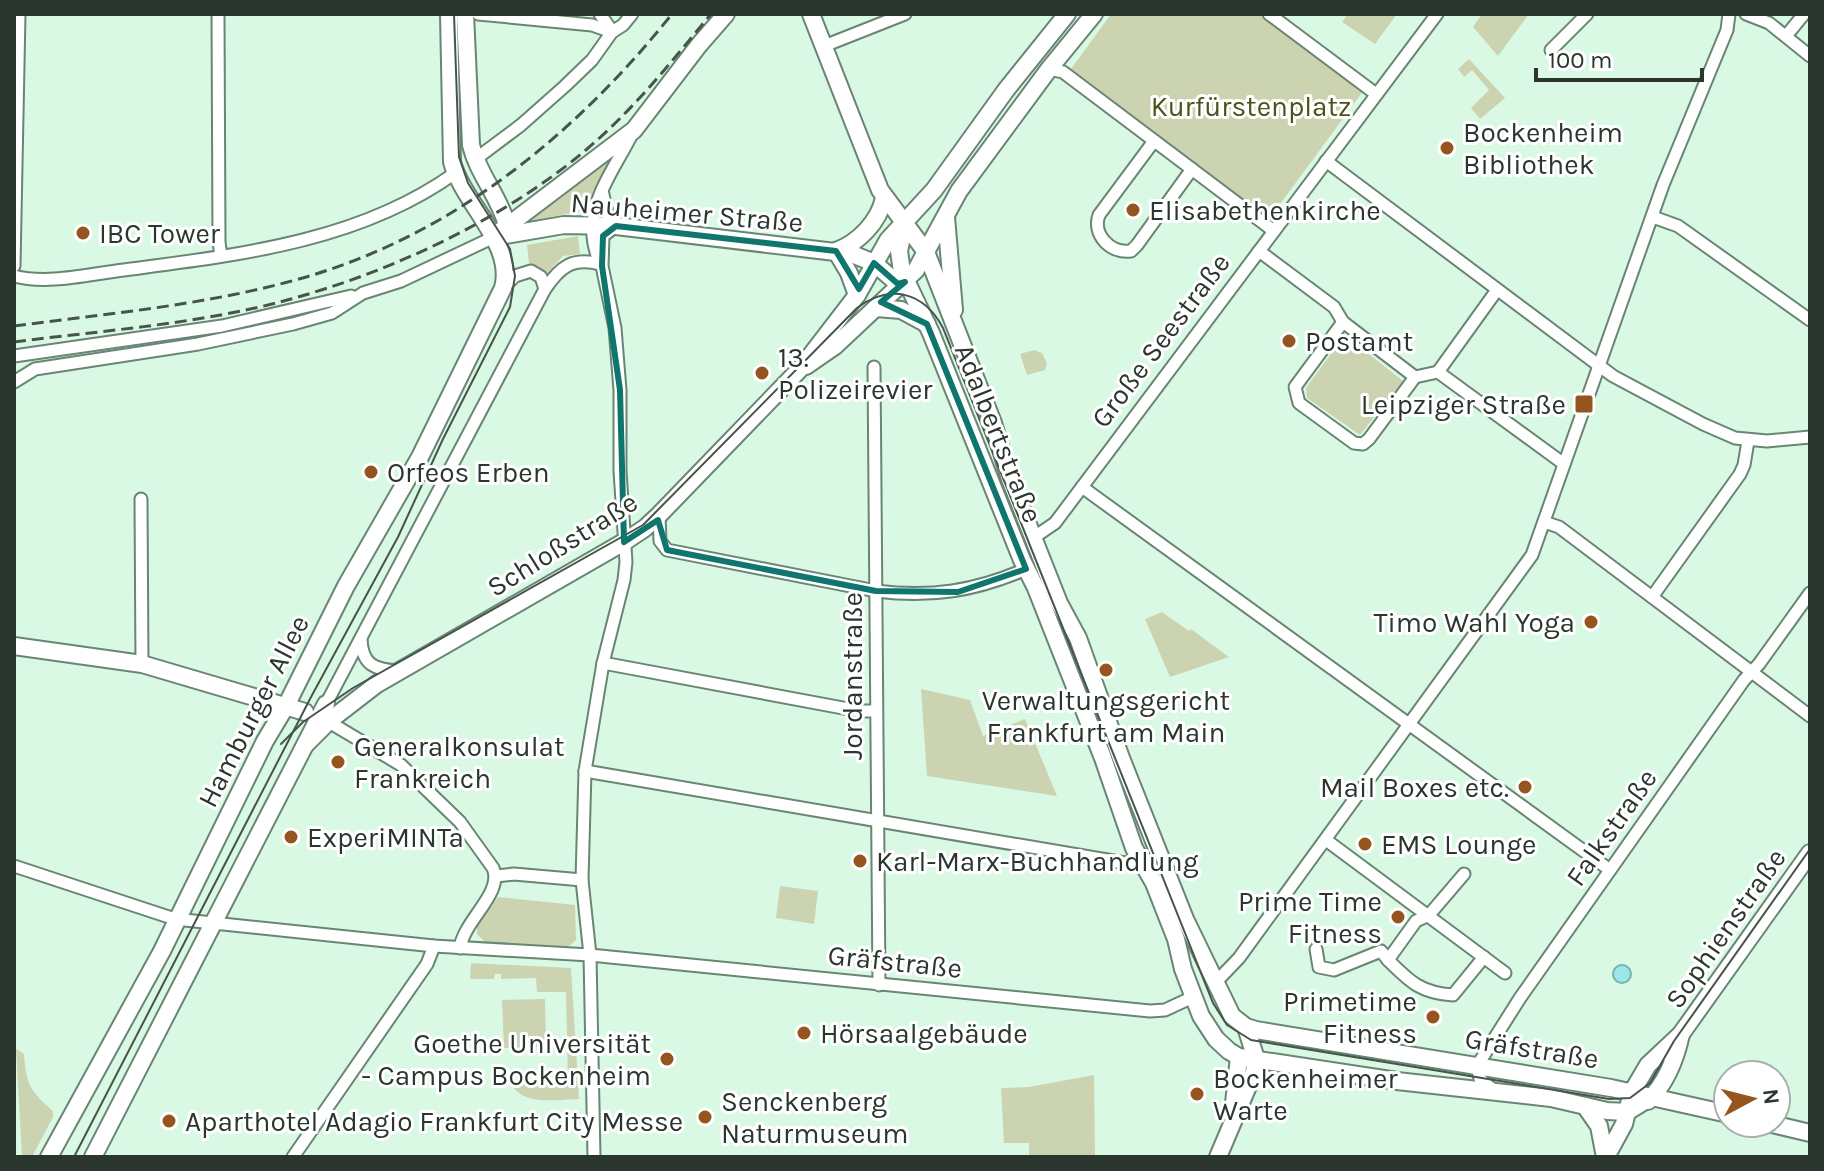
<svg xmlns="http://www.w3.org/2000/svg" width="1824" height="1171" viewBox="0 0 1824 1171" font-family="Karla,sans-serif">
<rect width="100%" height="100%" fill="#daf9e4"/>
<g fill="#ccd3b1">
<path d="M1111 14H1258L1364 90 1269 219 1071 69Z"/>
<path d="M1348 14 1360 16 1361 14H1397L1375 44 1342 22Z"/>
<path d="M1482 14H1529L1498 56 1473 27Z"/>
<path d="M1469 59 1505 98 1480 119 1471 108 1489 90 1472 70 1464 77 1458 69Z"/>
<path d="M615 153 617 154 587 210 531 221 529 218Z"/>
<path d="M578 236 580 254 563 256 545 275 541 269 529 263 527 245Z"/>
<path d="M1346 336 1403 381 1360 435 1307 398 1306 388 1343 337Z"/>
<path d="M1034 350 1042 353 1047 363 1045 370 1027 375 1020 354Z"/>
<path d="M1162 612 1189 631 1191 629 1229 657 1170 677 1145 619Z"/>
<path d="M921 689 970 700 983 736 1025 719 1057 796 927 776Z"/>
<path d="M780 886 818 891 814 924 776 918Z"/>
<path d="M498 897 575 905 576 940 566 949 486 943 477 934V925Z"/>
<path d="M471 963 571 968 579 1099C556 1099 525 1107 511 1084L515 1081 568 1082 566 992H537L536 978 501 979V974H495L494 979H470Z"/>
<path d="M545 999 546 1047 504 1048 502 1000Z"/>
<path d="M16 1049 24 1054C26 1085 31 1092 53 1111V1117L32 1157H22Z"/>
<path d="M1094 1075 1095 1156 1029 1157V1143H1004L1001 1088 1029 1087Z"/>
</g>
<circle fill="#9be6e6" stroke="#79b1af" stroke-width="2" cx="1622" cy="974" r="9"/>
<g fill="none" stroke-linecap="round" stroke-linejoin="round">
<defs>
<g id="street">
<path d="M218 14 219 242 221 256"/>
<path d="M478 14 592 25 612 32"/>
<path d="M600 14 612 31"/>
<path d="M1269 14 1376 94"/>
<path d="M1746 14 1769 23 1810 56"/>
<path d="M1786 36 1804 14"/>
<path d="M824 46 905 14"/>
<path d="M1551 50 1587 14"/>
<path d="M1049 69 1063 72 1274 231"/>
<path d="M1154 141 1099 215C1092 234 1110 254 1131 251L1137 245 1192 169"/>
<path d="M1326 161 1613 376 1703 424 1735 438 1767 441 1810 437"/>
<path d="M476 162 481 155 521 125 565 86 592 60 612 32 623 25 632 14"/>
<path d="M1653 217 1678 226 1810 320"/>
<path d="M1259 251 1334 307 1343 322 1415 377 1438 372 1564 464"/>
<path d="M598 258C580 210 611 176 632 134"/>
<path d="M14 266 19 14"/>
<path d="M14 276C48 285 89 274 124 270 237 255 359 242 455 173"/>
<path d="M503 288 515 276 531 271 541 277 545 289"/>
<path d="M1343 322 1295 387 1299 403 1354 443 1363 444 1369 439 1415 377"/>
<path d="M14 356 222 326 351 296"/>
<path d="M874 367 879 985"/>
<path d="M1438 372 1497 290"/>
<path d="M14 382 35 369 198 344 293 324 332 313 363 293 401 281 494 237"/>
<path d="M1082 487 1610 870"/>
<path d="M141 499 142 664"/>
<path d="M659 515 660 541 667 550 876 591C931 598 975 591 1026 569"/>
<path d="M1544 522 1559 527 1810 716"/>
<path d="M1033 538 1055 523 1437 14"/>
<path d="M1652 597 1740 474 1744 465 1748 441"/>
<path d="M361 639C362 665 375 670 399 671"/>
<path d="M603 663 859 711H876"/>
<path d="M326 704 545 289C560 267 572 257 600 264"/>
<path d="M324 719 401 765 460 822 493 868C504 893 464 920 460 948"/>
<path d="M585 771 1125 863 1139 858"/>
<path d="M1326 840 1505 973"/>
<path d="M14 866 175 919 434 946 590 955 1150 1011 1165 1010 1193 997"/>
<path d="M496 876 514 874 582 880"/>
<path d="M1316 949 1319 967 1334 970 1381 951 1388 960 1416 921 1429 915 1464 874"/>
<path d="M1388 960C1410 982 1421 993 1453 995L1484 957"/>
<path d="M1215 983 1239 958 1532 555 1663 185 1727 30 1729 14"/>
<path d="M1495 1091 1480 1079 1477 1066 1520 998 1744 680 1759 664 1810 593"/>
<path d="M293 1157 427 964 434 946"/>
<path d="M594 1157 590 955 582 880 585 771 603 663 624 580 626 562 620 471V390L615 328 602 266 603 236 616 226 607 213 602 190"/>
</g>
<g id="secondary">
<path d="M465 14 471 145C478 174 499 196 507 225"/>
<path d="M811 14 880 190 926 252 993 423 1010 479 1059 603 1078 638 1121 758 1185 919 1232 1016 1246 1027 1256 1030 1611 1088 1728 1114"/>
<path d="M946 217 954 310"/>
<path d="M905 223 899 251 902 272 931 333 1022 560 1036 588 1103 758 1134 848 1154 883 1176 939 1183 969 1201 1016 1216 1039 1229 1051 1239 1057 1397 1081 1551 1098 1607 1111 1627 1112 1653 1096"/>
<path d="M498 233 634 130 699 45 726 14"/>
<path d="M494 237 564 225 616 226 852 254 874 263 896 282H905"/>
<path d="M857 295 849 273 836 251C858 243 879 222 884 198"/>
<path d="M876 308 901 310 927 324"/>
<path d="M806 366 835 346 916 270 959 191 1049 69 1094 14"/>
<path d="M14 646 142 664 305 712"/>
<path d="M305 745 329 721 377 684 624 542 645 528 659 515 801 368 857 295 888 240 934 190 1006 90 1067 14"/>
<path d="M1648 1101C1666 1083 1676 1058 1681 1034"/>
<path d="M1234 1103 1239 1057"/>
<path d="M1585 1106 1599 1126 1605 1157"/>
<path d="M1768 1123 1810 1133"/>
<path d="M49 1157 162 951 265 741 286 706 346 586 420 457 503 288C515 244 463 203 452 162L449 14"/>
<path d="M93 1157 326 704"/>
<path d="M1218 1157 1254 1072 1256 1059 1246 1027"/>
<path d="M1606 1157 1624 1124 1632 1092 1648 1065 1681 1034 1810 853"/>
</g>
</defs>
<use href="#street" stroke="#698573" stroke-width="15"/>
<use href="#secondary" stroke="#698573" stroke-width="20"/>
<use href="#street" stroke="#fff" stroke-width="11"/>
<use href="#secondary" stroke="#fff" stroke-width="16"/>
<g stroke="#46544b" stroke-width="2">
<path d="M281 744 303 722 353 688 643 525 857 308C890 283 924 292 943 328L1213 1003 1227 1025 1251 1040 1609 1099 1630 1098 1650 1083 1674 1041 1810 849"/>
<path d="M74 1157 311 697 398 537 443 439 510 307 515 276 510 249 468 183 459 157 454 14"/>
</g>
<g stroke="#46544b" stroke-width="3" stroke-dasharray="12 6" stroke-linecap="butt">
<path d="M14 326C104 314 196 306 284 283 443 243 571 140 672 14"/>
<path d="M14 342C106 330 201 324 291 299 393 271 506 218 587 149 634 109 672 61 711 14"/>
</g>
</g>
<path fill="none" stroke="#0f766e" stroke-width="6" stroke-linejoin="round" d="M616 226 836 251 859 289 874 263 898 284 905 282 881 302 927 324 1026 569 958 592 876 591 667 550 658 520 624 542 620 390 602 266 603 236Z"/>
<g fill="#96551f" stroke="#fff" stroke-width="3">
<circle cx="1447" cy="148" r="8"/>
<circle cx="1133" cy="210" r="8"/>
<circle cx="83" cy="233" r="8"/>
<circle cx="1289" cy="341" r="8"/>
<circle cx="762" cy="373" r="8"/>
<rect x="1574" y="394" width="20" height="20" rx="4"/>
<circle cx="371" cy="472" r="8"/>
<circle cx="1591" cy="622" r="8"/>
<circle cx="1106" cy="670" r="8"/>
<circle cx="338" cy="762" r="8"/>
<circle cx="1525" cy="787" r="8"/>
<circle cx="291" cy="837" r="8"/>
<circle cx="1365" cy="844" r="8"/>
<circle cx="860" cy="861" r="8"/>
<circle cx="1398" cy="917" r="8"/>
<circle cx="1433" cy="1017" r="8"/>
<circle cx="804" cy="1033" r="8"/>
<circle cx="667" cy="1059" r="8"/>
<circle cx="1197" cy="1094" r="8"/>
<circle cx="705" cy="1117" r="8"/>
<circle cx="169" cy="1121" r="8"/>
</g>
<g text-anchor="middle" stroke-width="6" stroke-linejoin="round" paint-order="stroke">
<g font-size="28" fill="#4b5316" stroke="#fff">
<text x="1251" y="116">Kurfürstenplatz</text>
</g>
<g font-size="28" fill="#2b362f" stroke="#fff" text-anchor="start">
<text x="1463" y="142">Bockenheim<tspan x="1463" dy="32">Bibliothek</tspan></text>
<text x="1149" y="220">Elisabethenkirche</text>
<text x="99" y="243">IBC Tower</text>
<text x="1305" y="351">Postamt</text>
<text x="778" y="367">13.<tspan x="778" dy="32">Polizeirevier</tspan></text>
<text x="1566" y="414" text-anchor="end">Leipziger Straße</text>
<text x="387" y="482">Orfeos Erben</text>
<text x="1575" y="632" text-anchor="end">Timo Wahl Yoga</text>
<text x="1106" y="710" text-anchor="middle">Verwaltungsgericht<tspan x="1106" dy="32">Frankfurt am Main</tspan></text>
<text x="354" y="756">Generalkonsulat<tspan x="354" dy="32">Frankreich</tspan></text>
<text x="1509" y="797" text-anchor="end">Mail Boxes etc.</text>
<text x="307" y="847">ExperiMINTa</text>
<text x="1381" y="854">EMS Lounge</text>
<text x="876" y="871">Karl-Marx-Buchhandlung</text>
<text x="1382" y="911" text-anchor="end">Prime Time<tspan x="1382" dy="32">Fitness</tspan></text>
<text x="1417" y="1011" text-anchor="end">Primetime<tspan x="1417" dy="32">Fitness</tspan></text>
<text x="820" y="1043">Hörsaalgebäude</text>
<text x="651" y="1053" text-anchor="end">Goethe Universität<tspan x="651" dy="32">- Campus Bockenheim</tspan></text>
<text x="1213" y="1088">Bockenheimer<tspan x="1213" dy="32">Warte</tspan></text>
<text x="721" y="1111">Senckenberg<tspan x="721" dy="32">Naturmuseum</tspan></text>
<text x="185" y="1131">Aparthotel Adagio Frankfurt City Messe</text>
</g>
<g font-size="28" fill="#2b362f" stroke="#fff">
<text transform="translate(687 212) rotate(5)" y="10">Nauheimer Straße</text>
<text transform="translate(1160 340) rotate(-53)" y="10">Große Seestraße</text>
<text transform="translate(999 433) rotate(68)" y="10">Adalbertstraße</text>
<text transform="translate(562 544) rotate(-32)" y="10">Schloßstraße</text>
<text transform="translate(852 676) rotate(-90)" y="10">Jordanstraße</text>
<text transform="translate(253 711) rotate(-63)" y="10">Hamburger Allee</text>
<text transform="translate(1611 827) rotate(-55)" y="10">Falkstraße</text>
<text transform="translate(1725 928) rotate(-55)" y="10">Sophienstraße</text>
<text transform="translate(895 961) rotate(6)" y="10">Gräfstraße</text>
<text transform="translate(1532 1048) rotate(9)" y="10">Gräfstraße</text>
</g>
</g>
<rect width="1824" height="1171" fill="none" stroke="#2b362f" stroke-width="32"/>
<g transform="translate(1752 1099) rotate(83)"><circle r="38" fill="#ffffff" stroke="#aaafac" stroke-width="2"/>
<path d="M0-6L14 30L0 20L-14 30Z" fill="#96551f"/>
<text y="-12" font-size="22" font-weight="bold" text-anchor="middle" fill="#2b362f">N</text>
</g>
<path d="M1536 68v12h166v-12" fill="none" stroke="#2b362f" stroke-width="4"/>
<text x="1548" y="68" font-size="24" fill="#2b362f" stroke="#ffffff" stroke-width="6" paint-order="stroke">100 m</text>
</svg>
